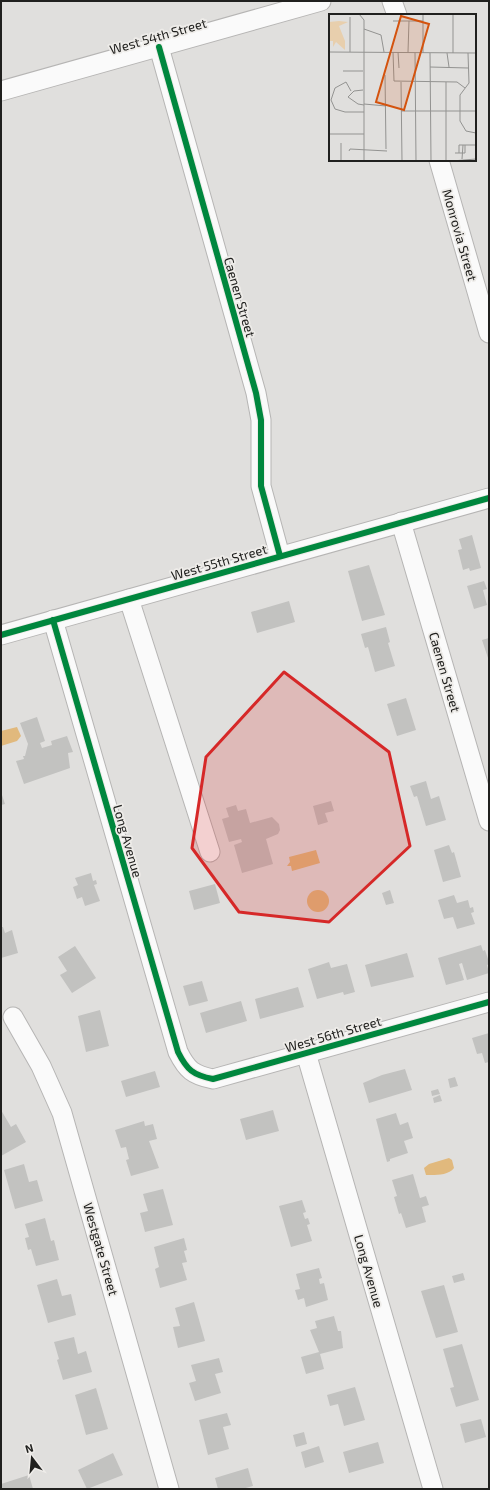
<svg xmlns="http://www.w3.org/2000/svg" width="490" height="1490" viewBox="0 0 490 1490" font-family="'Exo 2',sans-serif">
<rect width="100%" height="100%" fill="#e0dfdd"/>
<g fill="#e1b97d">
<path d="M17 727 21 736 17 741 1 746V731Z"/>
<path d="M316 850 320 863 292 871 291 866H287L290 862 289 857Z"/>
<circle cx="318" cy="901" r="11"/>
<path d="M449 1158 452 1160 454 1168C448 1176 434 1175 426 1175L424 1168 429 1164Z"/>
</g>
<g fill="#c2c2c0">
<path d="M472 535 481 568 470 571 469 568 463 570 458 550 462 549 459 539Z"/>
<path d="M369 565 385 615 362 621 348 571Z"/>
<path d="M484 581 487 589 483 590 487 605 474 609 467 586Z"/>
<path d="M289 601 295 622 257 633 251 612Z"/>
<path d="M386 627 390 642 388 643 395 666 375 672 368 647 365 648 361 634Z"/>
<path d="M489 638V661L482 640Z"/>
<path d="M406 698 416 730 397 736 387 704Z"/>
<path d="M37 717 45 741 40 743 42 748 52 745 51 741 67 736 73 752 68 753 70 768 24 784 16 761 24 759 23 756H25L28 744 20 723Z"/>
<path d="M426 781 431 799 439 796 446 820 426 826 417 796 414 797 410 786Z"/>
<path d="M1 792 5 804 1 805Z"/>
<path d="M331 801 334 811 325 813 328 822 318 825 313 806Z"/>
<path d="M236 805 238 811 246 809 250 823 272 817 279 824 280 830 278 834 266 839 273 864 242 873 234 845 242 842 241 839 229 842 222 819 229 817 226 808Z"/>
<path d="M449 845 452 853 454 852 461 877 443 882 434 850Z"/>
<path d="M91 873 93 881 96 880 97 884 94 885 100 901 85 906 82 897 77 899 73 887 78 885 75 878Z"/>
<path d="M215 884 220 903 194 910 189 891Z"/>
<path d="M390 890 394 903 386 905 382 893Z"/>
<path d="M454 895 457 903 468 900 470 908 473 907 474 912 471 913 475 924 457 929 453 917 444 919 438 900Z"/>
<path d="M1 927H3L5 933 12 930 18 953 1 958Z"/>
<path d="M481 945 483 951 485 950 489 962V964L487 965 489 973 467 980 462 963 459 964 464 980 446 985 438 958Z"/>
<path d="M75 946 96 978 72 993 60 975 67 971 58 957Z"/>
<path d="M407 953 414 977 371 987 365 965Z"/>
<path d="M329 962 331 968 347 964 355 992 344 995 343 992 317 999 308 969Z"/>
<path d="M202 981 208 1001 189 1006 183 986Z"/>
<path d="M298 987 304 1007 260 1019 255 999Z"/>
<path d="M241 1001 247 1021 206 1033 200 1013Z"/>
<path d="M100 1010 109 1046 86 1052 78 1016Z"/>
<path d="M489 1033V1062L485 1063 482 1053 477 1054 472 1038Z"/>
<path d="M405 1069 412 1090 369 1103 363 1083 382 1075Z"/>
<path d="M155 1071 160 1087 126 1097 121 1081Z"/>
<path d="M455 1077 458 1086 450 1088 448 1079Z"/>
<path d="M438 1089 440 1094 432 1096 431 1091Z"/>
<path d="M440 1095 442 1101 434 1103 433 1098Z"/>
<path d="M1 1110 11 1127 16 1124 26 1142 1 1156Z"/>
<path d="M273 1110 279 1131 246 1140 240 1119Z"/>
<path d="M396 1113 400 1125 408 1122 413 1138 404 1141 408 1153 390 1159V1161L387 1162 376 1119Z"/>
<path d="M144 1121 145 1126 153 1124 157 1139 149 1141 159 1168 131 1176 126 1160 129 1159 126 1147 121 1148 115 1130Z"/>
<path d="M24 1164 29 1182 37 1180 43 1201 15 1209 4 1170Z"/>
<path d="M413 1174 420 1198 426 1196 429 1205 422 1207 426 1222 406 1228 401 1213 399 1214 394 1197 397 1196 392 1180Z"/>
<path d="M163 1189 173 1225 145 1232 140 1213 148 1211 143 1194Z"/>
<path d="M302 1200 306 1212 303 1213 305 1219 308 1218 310 1224 307 1225 312 1241 291 1247 279 1206Z"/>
<path d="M45 1218 51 1241 54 1240 59 1260 36 1266 31 1249 28 1250 25 1238 29 1237 25 1224Z"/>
<path d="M184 1238 187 1250 184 1251 187 1262 182 1263 187 1280 160 1288 155 1269 159 1267 154 1247Z"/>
<path d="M319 1268 322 1278 319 1279 320 1284 324 1283 328 1300 306 1307 304 1298 298 1300 295 1290 300 1289 296 1274Z"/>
<path d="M463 1273 465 1280 454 1283 452 1276Z"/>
<path d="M57 1279 62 1296 71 1294 76 1315 48 1323 37 1285Z"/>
<path d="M444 1285 458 1332 436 1338 421 1291Z"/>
<path d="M194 1302 205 1341 178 1348 173 1327 180 1326 175 1308Z"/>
<path d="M334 1316 338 1331H341L343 1348 320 1354 324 1369 306 1374 301 1357 319 1352 310 1330 317 1328 315 1321Z"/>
<path d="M74 1337 78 1354 86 1351 92 1372 63 1380 57 1360 59 1359 54 1342Z"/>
<path d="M462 1344 479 1400 456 1407 450 1388 454 1387 443 1349Z"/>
<path d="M219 1358 223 1372 215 1374 221 1393 195 1401 189 1383 196 1381 191 1365Z"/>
<path d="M355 1387 365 1420 344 1426 338 1404 330 1406 327 1395Z"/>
<path d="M96 1388 108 1429 86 1435 75 1395Z"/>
<path d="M227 1413 231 1425 223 1427 229 1449 208 1455 199 1420Z"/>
<path d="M481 1419 486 1437 465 1443 460 1424Z"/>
<path d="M304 1432 307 1444 296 1447 293 1435Z"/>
<path d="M378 1442 384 1463 349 1473 343 1452Z"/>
<path d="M319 1446 324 1462 305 1468 301 1452Z"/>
<path d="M113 1453 123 1475 87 1489 78 1470Z"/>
<path d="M248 1468 253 1486 242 1489H218L215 1478Z"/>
<path d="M29 1475 33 1489H1V1484Z"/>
</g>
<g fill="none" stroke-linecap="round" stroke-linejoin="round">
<defs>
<g id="minor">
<path d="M392 1 397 15"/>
<path d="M159 47 256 393 261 420V486L280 556"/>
<path d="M1 91 321 1"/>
<path d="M439 160 489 333"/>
<path d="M401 522 489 821"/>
<path d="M129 599 210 852"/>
<path d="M53 620 178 1052C187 1070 193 1075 213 1079L489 1002"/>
<path d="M1 635 489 498"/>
<path d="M13 1017 41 1066 62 1113 169 1489"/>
<path d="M306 1053 433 1489"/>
</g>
</defs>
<use href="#minor" stroke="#b6b5b4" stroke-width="21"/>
<use href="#minor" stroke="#fafafa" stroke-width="19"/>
<defs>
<g id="cycleway">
<path d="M159 47 256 393 261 420V486L280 556"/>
<path d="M53 620 178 1052C187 1070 193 1075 213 1079L489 1002"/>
<path d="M1 635 489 498"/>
</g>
</defs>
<use href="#cycleway" stroke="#eeece9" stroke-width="8"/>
<use href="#cycleway" stroke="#00873e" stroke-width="6"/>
</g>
<path fill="#d62828" fill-opacity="0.2" stroke="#d62828" stroke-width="3" stroke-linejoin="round" d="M284 672 389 752 410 846 329 922 239 912 192 848 206 757Z"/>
<g text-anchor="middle" stroke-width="3.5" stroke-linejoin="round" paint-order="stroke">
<g font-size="13" fill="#20201e" stroke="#eeece9">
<text transform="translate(158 36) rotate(-16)" y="5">West 54th Street</text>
<text transform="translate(460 235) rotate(74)" y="5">Monrovia Street</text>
<text transform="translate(240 297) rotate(74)" y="5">Caenen Street</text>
<text transform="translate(219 562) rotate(-16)" y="5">West 55th Street</text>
<text transform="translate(445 672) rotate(74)" y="5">Caenen Street</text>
<text transform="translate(128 841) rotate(74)" y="5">Long Avenue</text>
<text transform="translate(333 1034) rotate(-16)" y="5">West 56th Street</text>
<text transform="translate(101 1249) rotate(74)" y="5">Westgate Street</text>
<text transform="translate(369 1271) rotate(74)" y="5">Long Avenue</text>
</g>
</g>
<g transform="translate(329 14)">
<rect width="147" height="147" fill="#e0dfdd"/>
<path d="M10 7 19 8 10 12 16 27V36L7 28 4 33V27H0V8Z" fill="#e8cfad"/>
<path fill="none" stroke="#939391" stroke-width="1" d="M30 0 35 6V147M94 0V39M64 7H94M35 15 52 21 55 38M0 38 147 39M21 38V3M64 38 65 67 128 68 136 74M69 38 70 54M79 38 80 7M86 39 87 147M101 39 102 147M118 39 120 53M124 39V0M139 39 140 69 131 81V107L137 117 147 119M101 53 139 54M14 57H34M56 61 57 135M72 68 73 147M117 68V147M34 76 25 77 19 83 29 90 35 91M22 77 17 68 6 74 2 86 6 95 16 98H35M35 90 57 92M72 97H147M0 120H35M20 137 21 135 58 137M126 139H136V131M130 139V131H147M133 145 134 131M12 147V129M123 147 147 145"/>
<path fill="#d4530e" fill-opacity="0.15" stroke="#d4530e" stroke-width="2" d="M72 2 100 10 75 96 47 88Z"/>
<rect width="147" height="147" fill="none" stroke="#20201e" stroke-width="2"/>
</g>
<rect width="490" height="1490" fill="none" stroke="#20201e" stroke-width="4"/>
<g transform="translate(32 1458) rotate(344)" stroke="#eeece9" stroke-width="3" paint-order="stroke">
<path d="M0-3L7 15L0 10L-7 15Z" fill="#20201e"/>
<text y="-6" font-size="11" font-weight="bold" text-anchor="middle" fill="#20201e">N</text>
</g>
</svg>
